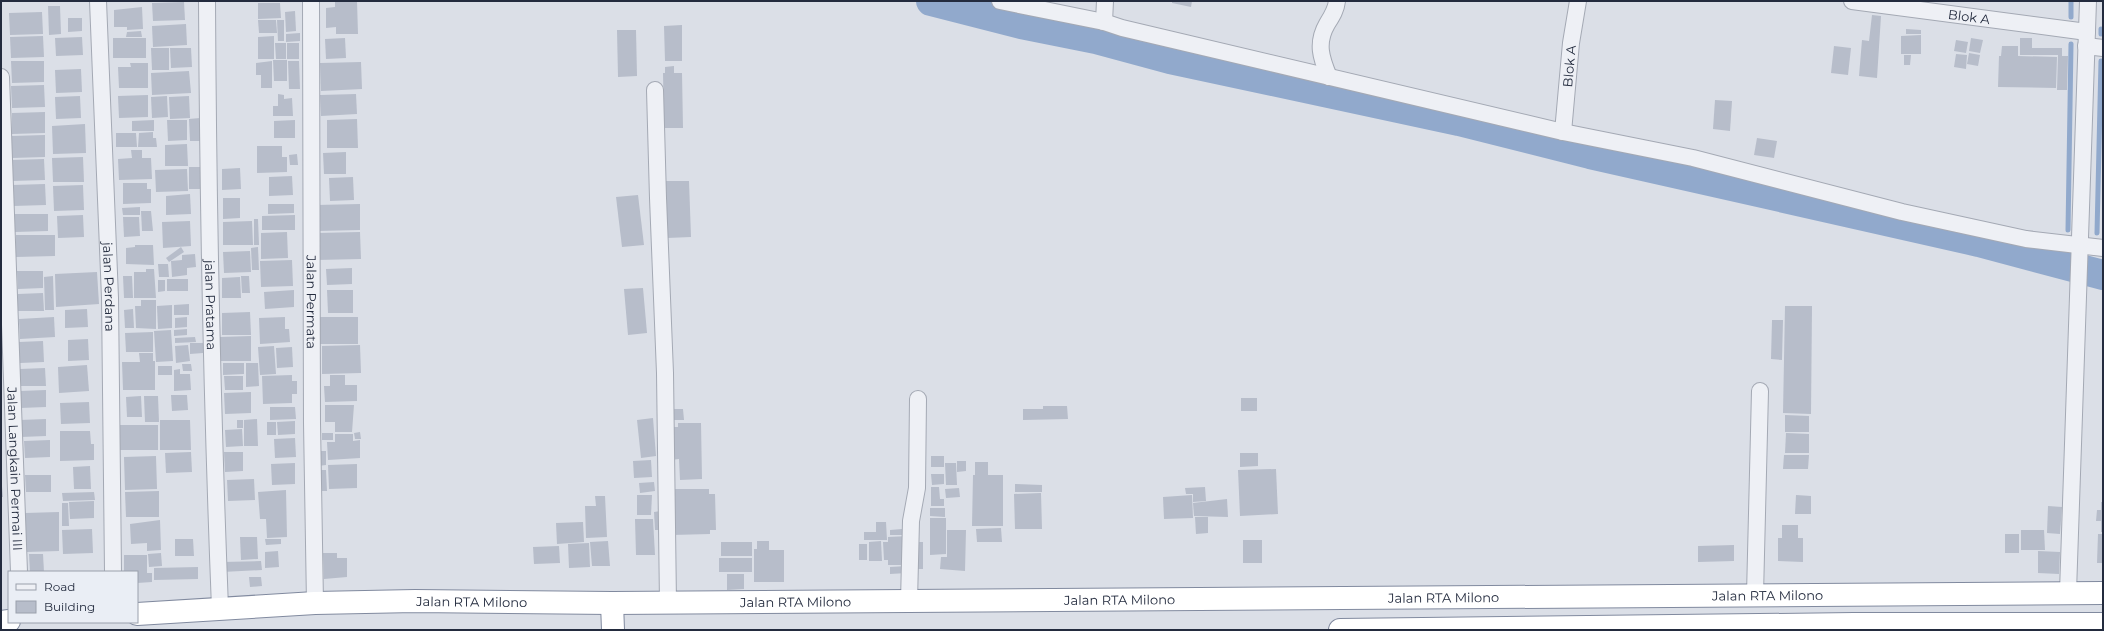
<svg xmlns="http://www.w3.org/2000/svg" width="2104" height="631" viewBox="0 0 2104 631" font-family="Montserrat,sans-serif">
<rect width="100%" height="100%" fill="#dbdfe7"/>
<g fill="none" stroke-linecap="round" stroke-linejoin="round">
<g stroke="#91a9cc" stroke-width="5">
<path d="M2071 17V1"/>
<path d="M2101 34V29"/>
<path d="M2068 230 2071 44"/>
<path d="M2097 233 2101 61"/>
<path d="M2067 258V266"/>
<path d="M2095 273 2096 261"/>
</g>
<path stroke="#91a9cc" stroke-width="30" d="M931 1 1021 24 1096 39 1170 59 1459 121 1590 154 1979 242 2103 275"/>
</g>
<g fill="#b7bdca">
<path d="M349 1H357L358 34H336V27L326 28V8L335 7V2Z"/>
<path d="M1172 1H1192L1191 7 1172 3Z"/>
<path d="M184 2 185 20 153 21 152 3Z"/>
<path d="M258 3H280L281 18 258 19Z"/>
<path d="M48 6H60L61 34 49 35Z"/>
<path d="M142 7 143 29 127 30V27H114V10Z"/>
<path d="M295 11 296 31 286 32 285 12Z"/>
<path d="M42 12 43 34 10 35 9 13Z"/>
<path d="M1872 15 1881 16 1877 78 1859 76 1862 40 1869 41Z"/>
<path d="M68 18H82V31L68 32Z"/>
<path d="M258 20H276L277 33H259Z"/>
<path d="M277 20H284V41H278Z"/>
<path d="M186 24 187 45 153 47 152 26Z"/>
<path d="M682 25V61H665L664 26Z"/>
<path d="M1906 29 1921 30V34H1906Z"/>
<path d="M617 30H636L637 76 618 77Z"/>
<path d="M141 31 142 37H126L127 32Z"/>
<path d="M300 33V41L286 42V34Z"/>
<path d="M1921 35V54H1901V36Z"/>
<path d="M43 36 44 57 11 58 10 37Z"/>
<path d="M274 36V59H258V37Z"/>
<path d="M82 37 83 55 56 56 55 38Z"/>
<rect x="113" y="38" width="33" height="20"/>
<path d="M345 38 346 58 326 59 325 39Z"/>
<path d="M1971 38 1983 40 1980 53 1969 51Z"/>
<path d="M2020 38H2032V48H2062V56H2068L2067 90H2057L2058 55H2020Z"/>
<path d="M1956 40 1968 42 1966 53 1954 51Z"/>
<path d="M275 43H286V59H276Z"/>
<rect x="287" y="43" width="12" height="16"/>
<path d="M1834 46 1851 48 1848 75 1831 73Z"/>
<path d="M2002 46H2018V56L2057 57 2056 88 1998 87 1999 56H2001Z"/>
<path d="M151 48H169V70H152Z"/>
<path d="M170 48H191L192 67 171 68Z"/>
<path d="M1969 53 1980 55 1978 66 1967 64Z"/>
<path d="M1956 54 1967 55 1966 69 1954 67Z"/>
<path d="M1904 55H1911L1910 65H1904Z"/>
<path d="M273 60H287V81H274Z"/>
<path d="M11 61H44V82L12 83Z"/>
<path d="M272 61V88H261V75H256V63Z"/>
<path d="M288 61H299L300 89H289Z"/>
<path d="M361 62 362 89 321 91 320 63Z"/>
<path d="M130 63H148V88H119L118 67H131Z"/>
<path d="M674 66V73H682L683 128H664L663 73H665V67Z"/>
<path d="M81 69 82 92 56 93 55 70Z"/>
<path d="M189 71 191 93 152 95 151 73Z"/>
<path d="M44 85 45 107 12 108 11 86Z"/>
<path d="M278 94 284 95V99L292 98 293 116H273V106H278Z"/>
<path d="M356 94 357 114 321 116 320 95Z"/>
<path d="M148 95V117L119 118 118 96Z"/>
<path d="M80 96 81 118 56 119 55 97Z"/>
<path d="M167 96 168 117 152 118 151 97Z"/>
<path d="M189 96 190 118 170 119 169 97Z"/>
<path d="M1715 100 1732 101 1730 131 1713 129Z"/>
<path d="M45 112V133L12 134V113Z"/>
<path d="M200 118 201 141H190L189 119Z"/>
<path d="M357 119 358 148H327V120Z"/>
<path d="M154 120V131H132V121Z"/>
<path d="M167 120H187V140L168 141Z"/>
<path d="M295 120V138H274V121Z"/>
<path d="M85 124 86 153 53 154 52 126Z"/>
<path d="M153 132V138H156L157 147H138L139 133Z"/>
<path d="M116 133H136L137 147H116Z"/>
<path d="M45 135V157L12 158 11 136Z"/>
<path d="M1757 138 1777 141 1774 158 1754 155Z"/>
<path d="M187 144 188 166H165V145Z"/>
<path d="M257 146H282V157H287V172L257 173Z"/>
<path d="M131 150H142V158H151L152 179 119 180 118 159 132 158Z"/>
<path d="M346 152V174H324L323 153Z"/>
<path d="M297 154 298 165H290L289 155Z"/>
<path d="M83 157 84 182H53L52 158Z"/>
<path d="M44 159 45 180 12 181 11 160Z"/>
<rect x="189" y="167" width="13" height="22"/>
<path d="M240 168 241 189 222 190V169Z"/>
<path d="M187 169 188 191 156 192 155 170Z"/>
<path d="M292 176 293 195 269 196V177Z"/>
<path d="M353 177 354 200 330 201 329 178Z"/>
<path d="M666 181H689L691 237 667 238Z"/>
<path d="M123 183H147V189H151V203L123 204Z"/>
<path d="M45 184 46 205 13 206 12 185Z"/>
<path d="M83 185 84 210 54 211 53 186Z"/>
<path d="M190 194 191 214 166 215V196Z"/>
<path d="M638 195 644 245 622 247 616 197Z"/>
<path d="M223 198H240V218L223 219Z"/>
<path d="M268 204H294V213L268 214Z"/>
<path d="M360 204V230L317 231 316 205Z"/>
<path d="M140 207V215H123L122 208Z"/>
<path d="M141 211H151L153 231H142Z"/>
<path d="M15 214H48V231L15 232Z"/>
<path d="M83 215 84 237 58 238 57 216Z"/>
<path d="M295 215V230H262V216Z"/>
<path d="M123 217H139L140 236 124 237Z"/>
<path d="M254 219H258L259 245H254Z"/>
<path d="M190 221 191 246 163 248 162 222Z"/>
<path d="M252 221 253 245H223V222Z"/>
<path d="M287 232 288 258 261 259V233Z"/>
<path d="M360 232 361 259 317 260V233Z"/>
<path d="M16 235H55V256L16 257Z"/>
<path d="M135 245H153L154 265 126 264V248L135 247Z"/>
<path d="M181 247 184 252 169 262 166 258Z"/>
<path d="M258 247 259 270H252L251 248Z"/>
<path d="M250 251 251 272 224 273 223 252Z"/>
<path d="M195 254 196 267 187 268V275L172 277 171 261 182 260V255Z"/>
<path d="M292 260 293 286 261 287 260 261Z"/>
<path d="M158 264H168L169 277H159Z"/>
<path d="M352 268V284L327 285 326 269Z"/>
<path d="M146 269H154L156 298H134V272H146Z"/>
<path d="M17 271H43V288L18 289Z"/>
<path d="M97 272 99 304 56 307 55 274Z"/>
<path d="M53 276 54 310H45L44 277Z"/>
<path d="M123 276H132L133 298H124Z"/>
<path d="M241 276H249L250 293H242Z"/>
<path d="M240 277 241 298H222V278Z"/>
<rect x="167" y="279" width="21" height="12"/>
<path d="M158 280H165V291L158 292Z"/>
<path d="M643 288 647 333 628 335 624 289Z"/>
<path d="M294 290V307L265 309 264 292Z"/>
<path d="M327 290H353V313H328Z"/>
<path d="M43 293 44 311H18V294Z"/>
<path d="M141 300H156V329L136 328 135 306H141Z"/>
<path d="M189 304V315H174V305Z"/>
<path d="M172 305V328L158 329 157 306Z"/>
<path d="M1785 306H1812L1811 414 1783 413Z"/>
<path d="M87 309 88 327 65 328V310Z"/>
<path d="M133 309 134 328H125L124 310Z"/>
<path d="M250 312 251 335H222V313Z"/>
<path d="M54 317 55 337 20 339 19 319Z"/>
<path d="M187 317V327L175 328V318Z"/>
<path d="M285 317V329H289L290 342 260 344 259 318Z"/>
<rect x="317" y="317" width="41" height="27"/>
<path d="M1772 320H1783L1782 360 1771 359Z"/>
<path d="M187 329V335L174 336V330Z"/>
<path d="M171 330 173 361 156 362 154 331Z"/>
<path d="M153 332V352H126L125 333Z"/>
<path d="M251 336V361H220V337Z"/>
<path d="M195 337 196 342 175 343V338Z"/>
<path d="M88 339 89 360 68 361V340Z"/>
<path d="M43 341 44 362 20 363 19 342Z"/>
<path d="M190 343H203V353L190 354Z"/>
<path d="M188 345 190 361 176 363 175 346Z"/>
<path d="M360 345 361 373 322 374V346Z"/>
<path d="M274 346 276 374 260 375 258 347Z"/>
<path d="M292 347 293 367 277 368 276 348Z"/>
<path d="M139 353H153V361H155V390H123L122 362H140Z"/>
<path d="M223 363H244V374L223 375Z"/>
<path d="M246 363H258L259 386 246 387Z"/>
<path d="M182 364H191L192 371H183Z"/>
<path d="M87 365 89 391 59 393 58 367Z"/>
<rect x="158" y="366" width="14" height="9"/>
<path d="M45 368 46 386H20V369Z"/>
<path d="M180 369V374H190L191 390 174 391V370Z"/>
<path d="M292 375V381H297V394H292V403L263 404 262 376Z"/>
<path d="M330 375H345V385H357V401L325 402 324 386H330Z"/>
<path d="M224 376H243V390H225Z"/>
<path d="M46 390V407L20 408V391Z"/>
<path d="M251 392V413L225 414 224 393Z"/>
<path d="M171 395H187L188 410 172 411Z"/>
<path d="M141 396 142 417H127L126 397Z"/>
<path d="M144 396H158L159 422H145Z"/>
<rect x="1241" y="398" width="16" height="13"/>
<path d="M89 402 90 423 61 424 60 403Z"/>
<path d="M325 405H354L352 432H335V422H325Z"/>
<path d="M1043 406H1067L1068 419 1023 420V409H1043Z"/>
<path d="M270 407H295L296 419 270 420Z"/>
<path d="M672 409H683L684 420H672Z"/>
<path d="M1785 415 1809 416V432H1785Z"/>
<path d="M653 418 656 456 641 458 637 420Z"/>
<path d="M46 419V436L21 437 20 420Z"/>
<path d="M257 419 258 446H244V420Z"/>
<path d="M160 420H190L191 450H160Z"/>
<rect x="237" y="420" width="6" height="8"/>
<path d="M295 421V434L278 435 277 422Z"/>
<rect x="267" y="422" width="9" height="13"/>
<path d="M678 423H701L702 479 680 480 679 459 671 460 670 427H678Z"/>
<rect x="120" y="425" width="38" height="25"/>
<path d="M242 429 243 446 226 447 225 430Z"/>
<path d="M60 431H90L91 444H94V460L60 461Z"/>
<path d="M360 432 361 439H355L354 433Z"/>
<rect x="322" y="433" width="11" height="7"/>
<path d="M1786 433 1809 434V453H1785Z"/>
<path d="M335 434H353V441L360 440V458L328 460 327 442H335Z"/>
<path d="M295 438 296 457 275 458 274 439Z"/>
<path d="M50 440V457L25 458 24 441Z"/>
<path d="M318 451H326V465L318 466Z"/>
<path d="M191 452 192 472 166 473 165 453Z"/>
<path d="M224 452H243V471L225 472Z"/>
<path d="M1240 453H1258V466L1240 467Z"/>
<path d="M1784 455H1809L1808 469H1783Z"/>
<path d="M156 456 157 489 125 490 124 457Z"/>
<rect x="931" y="456" width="13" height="11"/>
<path d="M651 460 652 477 634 478 633 461Z"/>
<path d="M957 461H966V471L957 472Z"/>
<path d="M975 462H988V475H1003V526H972L973 475H975Z"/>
<path d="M295 463V484L272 485 271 464Z"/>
<path d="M945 463H956L957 485H946Z"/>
<path d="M357 464V488L329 489 328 465Z"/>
<path d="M90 466 91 489H74L73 467Z"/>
<path d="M1276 469 1278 514 1240 516 1238 470Z"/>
<path d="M319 470H326L327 491H320Z"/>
<path d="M931 474H944V484L932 485Z"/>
<path d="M25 475H51V492H26Z"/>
<path d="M254 479 255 500 228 501 227 480Z"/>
<path d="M654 482 655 491 640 493 639 483Z"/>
<path d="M1015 484 1042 485V492H1015Z"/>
<path d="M1 486H2L3 497H1Z"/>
<path d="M931 487H939L940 499H944V506H931Z"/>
<path d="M1205 487 1206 501 1193 502V494H1186L1185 488Z"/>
<path d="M959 488 960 497 946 498 945 489Z"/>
<path d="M672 489H709V494H715L716 530H710V534L672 535Z"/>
<path d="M286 490 287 537 267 538 266 519H260L258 492Z"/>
<path d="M159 491V517H126L125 492Z"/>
<path d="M94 492 95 500 63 501 62 493Z"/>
<path d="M1041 493 1042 529H1015L1014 494Z"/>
<path d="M637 495H652L651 515H637Z"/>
<path d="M1192 495 1193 518 1164 519 1163 497Z"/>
<path d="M1796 495 1811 496V514H1795Z"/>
<path d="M595 496H605L607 537 586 538 585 506H596Z"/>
<path d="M1227 499 1228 517 1194 516 1193 503Z"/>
<path d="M94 501V518L70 519 69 502Z"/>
<path d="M2101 502H2103V532H2101V521H2096L2097 510H2101Z"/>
<path d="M62 503H68L69 526H62Z"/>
<path d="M2048 506 2062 507 2060 534 2047 533Z"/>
<path d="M930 508H945V517L930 516Z"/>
<path d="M661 511 662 530H655L654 512Z"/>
<path d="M59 512V551L26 552 25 513Z"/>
<path d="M1195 517H1208V533L1196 534Z"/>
<path d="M930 518H946V554L930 555Z"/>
<path d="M635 519H653L655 555H636Z"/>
<path d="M160 520 161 550 147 551V543L131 544 130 524Z"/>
<path d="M583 522 584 542 557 544 556 523Z"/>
<path d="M876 522H886L887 540H864V532H876Z"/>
<path d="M1782 525H1798V538H1803V562L1778 561V538H1782Z"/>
<path d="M1001 528 1002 542H977L976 529Z"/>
<path d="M92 529 93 553 63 554 62 530Z"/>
<path d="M902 529V535H890V530Z"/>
<path d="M947 530H966L965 571 940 569 941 557H947Z"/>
<path d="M2021 530H2044L2045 550H2021Z"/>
<rect x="2005" y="534" width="14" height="19"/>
<path d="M2098 534H2103V563H2097Z"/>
<path d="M909 536 910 565H888V560H884L883 542H888V537Z"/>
<path d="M240 537H257L258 559 241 560Z"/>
<path d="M175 539H193L194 556H175Z"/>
<path d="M265 539H281V544L266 545Z"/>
<rect x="1243" y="540" width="19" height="23"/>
<path d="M608 541 610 566H592L590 542Z"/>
<path d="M757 541H769V550H784V582H754V549H757Z"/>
<path d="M881 541 882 561H869V542Z"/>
<rect x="721" y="542" width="31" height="14"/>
<rect x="912" y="542" width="11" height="27"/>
<path d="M589 543 590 567 569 568 568 544Z"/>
<rect x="859" y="544" width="8" height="16"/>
<path d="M1734 545V561L1698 562V546Z"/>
<path d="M559 546 560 563 534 564 533 547Z"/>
<path d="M278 551 279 567 265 568V552Z"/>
<path d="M2038 551 2060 552 2059 574 2038 573Z"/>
<path d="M161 553 162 566 149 567 148 554Z"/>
<path d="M323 553H337V558H347V577L324 579Z"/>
<path d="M29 554H43L44 572H30Z"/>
<path d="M124 555H147V573H152V582L137 583V572H124Z"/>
<rect x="719" y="558" width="33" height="14"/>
<path d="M261 561 262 570 222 572V562Z"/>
<path d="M907 566V573L890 574V567Z"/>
<path d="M198 567V579L154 580V568Z"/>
<path d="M727 574H744V589L727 590Z"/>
<path d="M249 577H261L262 586 250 587Z"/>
</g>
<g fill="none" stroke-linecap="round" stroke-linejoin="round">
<defs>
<g id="minor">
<path id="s1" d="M98 1 110 298 113 572"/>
<path id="s2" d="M207 1C208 203 212 406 220 608"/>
<path id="s3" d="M311 1 312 423 315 603"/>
<path d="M1000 1 1104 22 1122 28 1563 132 1693 158 1902 212 2026 239 2103 248"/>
<path id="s4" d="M1852 1 2087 32"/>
<path d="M1104 22 1105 1"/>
<path d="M2086 46 2103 48"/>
<path id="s5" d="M1 77 19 572"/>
<path d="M1329 77C1321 58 1316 43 1327 24 1332 16 1336 10 1337 1"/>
<path d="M655 90 658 198 665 373 668 603"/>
<path id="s6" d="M1563 132 1571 43 1578 1"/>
<path d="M2068 592 2088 1"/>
<path d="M1755 595 1760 391"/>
<path d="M909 601 911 521 917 488 918 399"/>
</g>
<g id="highway">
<path d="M612 603 613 630"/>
<path id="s7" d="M137 614 315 603 415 601 612 603 2103 593"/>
<path d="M1 622 9 621"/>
<path d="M1340 630 1854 624H2103"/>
</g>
</defs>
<use href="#minor" stroke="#a4a9b4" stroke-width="18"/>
<use href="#highway" stroke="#818a9f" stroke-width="24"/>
<use href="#minor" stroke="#eef0f5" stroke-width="16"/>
<use href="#highway" stroke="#fff" stroke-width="22"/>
</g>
<g text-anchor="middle" stroke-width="3" stroke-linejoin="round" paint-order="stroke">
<g font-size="13" fill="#232b3e" stroke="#eaeef5">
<text dy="5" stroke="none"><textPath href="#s4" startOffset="118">Blok A</textPath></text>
<text dy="5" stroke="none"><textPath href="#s6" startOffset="66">Blok A</textPath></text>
<text dy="5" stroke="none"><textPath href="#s1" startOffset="286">jalan Perdana</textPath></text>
<text dy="5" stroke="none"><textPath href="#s3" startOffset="301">Jalan Permata</textPath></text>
<text dy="5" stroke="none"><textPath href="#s2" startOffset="304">jalan Pratama</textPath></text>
<text dy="5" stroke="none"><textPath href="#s5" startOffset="392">Jalan Langkain Permai III</textPath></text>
<text dy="5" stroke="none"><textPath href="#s7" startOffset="1631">Jalan RTA Milono</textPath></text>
<text dy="5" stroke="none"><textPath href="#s7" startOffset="1307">Jalan RTA Milono</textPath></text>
<text dy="5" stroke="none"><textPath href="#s7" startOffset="983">Jalan RTA Milono</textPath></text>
<text dy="5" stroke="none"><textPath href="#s7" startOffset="335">Jalan RTA Milono</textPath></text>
<text dy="5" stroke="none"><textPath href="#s7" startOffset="659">Jalan RTA Milono</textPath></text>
</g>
</g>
<rect width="2104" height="631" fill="none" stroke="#232b3e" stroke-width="4"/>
<rect x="8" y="571" width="130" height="52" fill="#eaeef5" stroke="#9aa0ac"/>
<rect x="16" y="584" width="20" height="6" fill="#eef0f5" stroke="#9aa0ac"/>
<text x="44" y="591" font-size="12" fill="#232b3e">Road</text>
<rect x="16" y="601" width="20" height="12" fill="#b7bdca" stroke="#9aa0ac"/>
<text x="44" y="611" font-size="12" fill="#232b3e">Building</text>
</svg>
